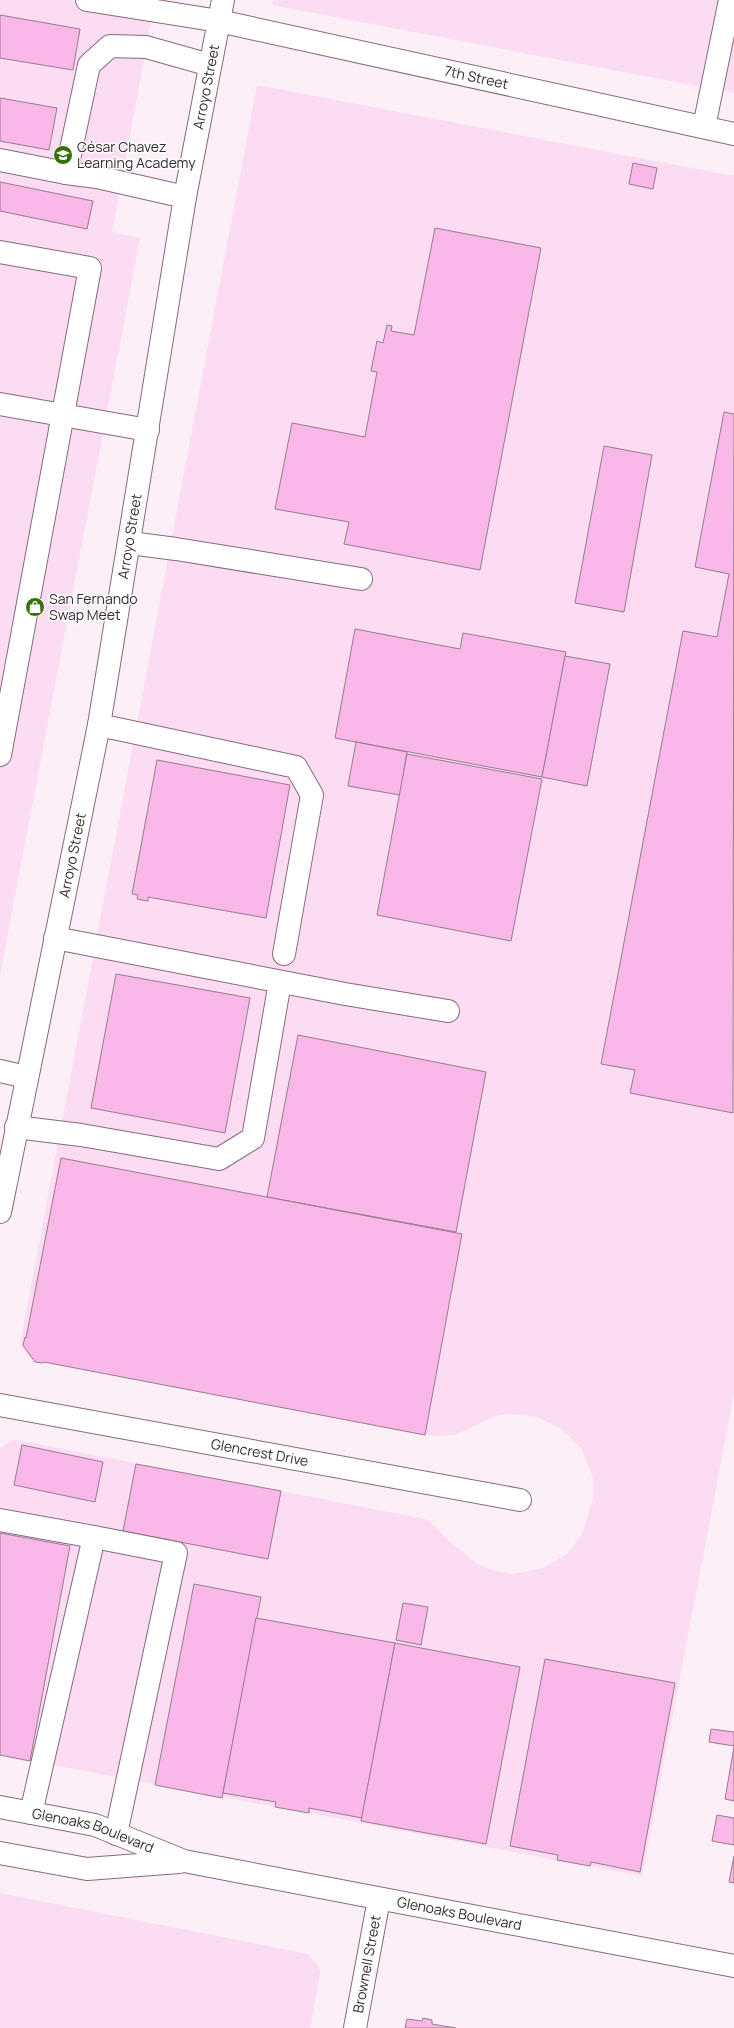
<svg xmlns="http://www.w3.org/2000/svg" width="734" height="2028" viewBox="0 0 734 2028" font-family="Manrope,sans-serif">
<rect width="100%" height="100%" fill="#fceff8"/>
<g fill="#fbdcf2">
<path d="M0 0H155L112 232 140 238 0 975Z"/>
<path d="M273 0H734V93L272 5Z"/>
<path d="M257 85 734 176V1394L642 1876 0 1755V1449L10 1441 16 1440 414 1517 428 1520 435 1526 449 1541 475 1562 491 1570 513 1574 543 1568 568 1553 582 1534 593 1499V1480L590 1469 581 1448 566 1433 558 1427 537 1417 526 1415 505 1414 493 1417 455 1435 435 1436 44 1362 29 1357 20 1345Z"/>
<path d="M0 1893 307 1954 318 1965 320 1973 310 2028H0Z"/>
</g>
<g fill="#f9b8e8" stroke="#977b8f">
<path d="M0 15 80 29 73 70 0 58Z"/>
<path d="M0 98 57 108 49 150 0 141Z"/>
<path d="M633 163 657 168 653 189 629 184Z"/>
<path d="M0 182 93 201 87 229 0 211Z"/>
<path d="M435 228 541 248 480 570 344 544 349 522 275 509 292 423 365 437 377 372 371 371 377 341 383 343 387 325 392 326 391 331 414 335Z"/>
<path d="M724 412 734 414 733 1113 630 1093 635 1070 601 1064 683 631 717 637 729 574 695 567Z"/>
<path d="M604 446 652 455 624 612 575 603Z"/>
<path d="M355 629 460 649 463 633 566 652 542 777 335 738Z"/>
<path d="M565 656 610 664 587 786 542 777Z"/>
<path d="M356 742 407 752 400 795 348 786Z"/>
<path d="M407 754 542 779 511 941 377 915Z"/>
<path d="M157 760 290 785 266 918 148 897V901L137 899 138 895 132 894Z"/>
<path d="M116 974 250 998 225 1133 91 1108Z"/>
<path d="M298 1035 486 1072 456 1232 267 1197Z"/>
<path d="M61 1158 462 1234 425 1435 44 1362 43 1363 35 1362 23 1345 25 1337 26 1338Z"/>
<path d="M22 1445 103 1462 95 1502 14 1485Z"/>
<path d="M136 1464 281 1491 268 1559 123 1531Z"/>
<path d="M0 1533 70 1546 30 1761 0 1755Z"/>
<path d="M194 1584 261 1597 222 1798 155 1785Z"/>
<path d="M403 1603 428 1607 421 1645 396 1640Z"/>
<path d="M256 1618 395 1643 362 1818 309 1808V1813L275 1807 276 1802 223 1793Z"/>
<path d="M395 1643 520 1667 486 1844 361 1821Z"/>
<path d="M545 1659 675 1683 640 1872 591 1862 590 1866 557 1860 558 1855 510 1846Z"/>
<path d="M711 1729 734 1732V1746L709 1742Z"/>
<path d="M734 1747V1801L725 1799Z"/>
<path d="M717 1815 734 1818V1845L712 1841Z"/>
<path d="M734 1856V1883L729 1882Z"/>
<path d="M423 2018 432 2020V2024L456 2028H405L407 2019 422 2021Z"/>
</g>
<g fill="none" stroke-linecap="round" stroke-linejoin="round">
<defs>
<g id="minor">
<path id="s1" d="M87 0 219 21 734 134"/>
<path d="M704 127 730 0"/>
<path d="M0 160 66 173 89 65 110 46 146 47 210 65"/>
<path d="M66 173 97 177 185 197"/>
<path d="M0 252 90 268 0 755"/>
<path d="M0 404 148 430"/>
<path d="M130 543 176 549 361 579"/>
<path d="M99 725 296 767 312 795 284 954"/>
<path d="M55 938 345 994 448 1011"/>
<path d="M0 1071 26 1077"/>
<path d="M16 1127 81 1135 219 1159 253 1138 280 982"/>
<path id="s2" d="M0 1212 99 725 185 197 223 0"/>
<path id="s3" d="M0 1405 520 1500"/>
<path d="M0 1520 94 1537"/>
<path d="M31 1813 94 1537 176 1553 116 1834"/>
<path id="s4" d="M355 2028 379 1899"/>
</g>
<g id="major">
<path id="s5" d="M0 1807 95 1825 184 1861 734 1966"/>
<path d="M0 1853 87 1869 179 1862"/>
</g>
</defs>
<use href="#minor" stroke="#856a7e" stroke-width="24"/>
<use href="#major" stroke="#856a7e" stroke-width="24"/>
<use href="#minor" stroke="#fff" stroke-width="22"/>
<use href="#major" stroke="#fff" stroke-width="22"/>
</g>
<defs>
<symbol id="school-disc" viewBox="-11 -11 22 22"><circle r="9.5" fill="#347103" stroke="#fff"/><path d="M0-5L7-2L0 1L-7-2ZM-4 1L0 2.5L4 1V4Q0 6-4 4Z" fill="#fff"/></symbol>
<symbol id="shop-disc" viewBox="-11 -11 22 22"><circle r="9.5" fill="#347103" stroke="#fff"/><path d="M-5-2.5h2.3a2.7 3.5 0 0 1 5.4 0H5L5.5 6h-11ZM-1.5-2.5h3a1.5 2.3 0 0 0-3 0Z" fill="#fff"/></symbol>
</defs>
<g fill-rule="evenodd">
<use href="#school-disc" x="52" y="144" width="22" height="22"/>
<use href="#shop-disc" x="24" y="596" width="22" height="22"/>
</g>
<g text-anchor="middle" stroke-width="3" stroke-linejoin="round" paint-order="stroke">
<g font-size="14" fill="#352932" stroke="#fff">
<text dy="5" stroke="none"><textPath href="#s1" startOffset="397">7th Street</textPath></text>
<text dy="5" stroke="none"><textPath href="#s2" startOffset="1144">Arroyo Street</textPath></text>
<text dy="5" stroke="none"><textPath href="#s2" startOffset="688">Arroyo Street</textPath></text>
<text dy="5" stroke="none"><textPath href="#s2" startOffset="364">Arroyo Street</textPath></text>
<text dy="5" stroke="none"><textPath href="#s3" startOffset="264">Glencrest Drive</textPath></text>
<text dy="5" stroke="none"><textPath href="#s5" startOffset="96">Glenoaks Boulevard</textPath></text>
<text dy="5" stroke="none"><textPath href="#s5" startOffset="473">Glenoaks Boulevard</textPath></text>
<text dy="5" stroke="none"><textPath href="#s4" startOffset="65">Brownell Street</textPath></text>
</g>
<g font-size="14" fill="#352932" stroke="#fff" text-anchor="start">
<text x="77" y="152">César Chavez<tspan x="77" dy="16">Learning Academy</tspan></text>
<text x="49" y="604">San Fernando<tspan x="49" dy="16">Swap Meet</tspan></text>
</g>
</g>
</svg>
